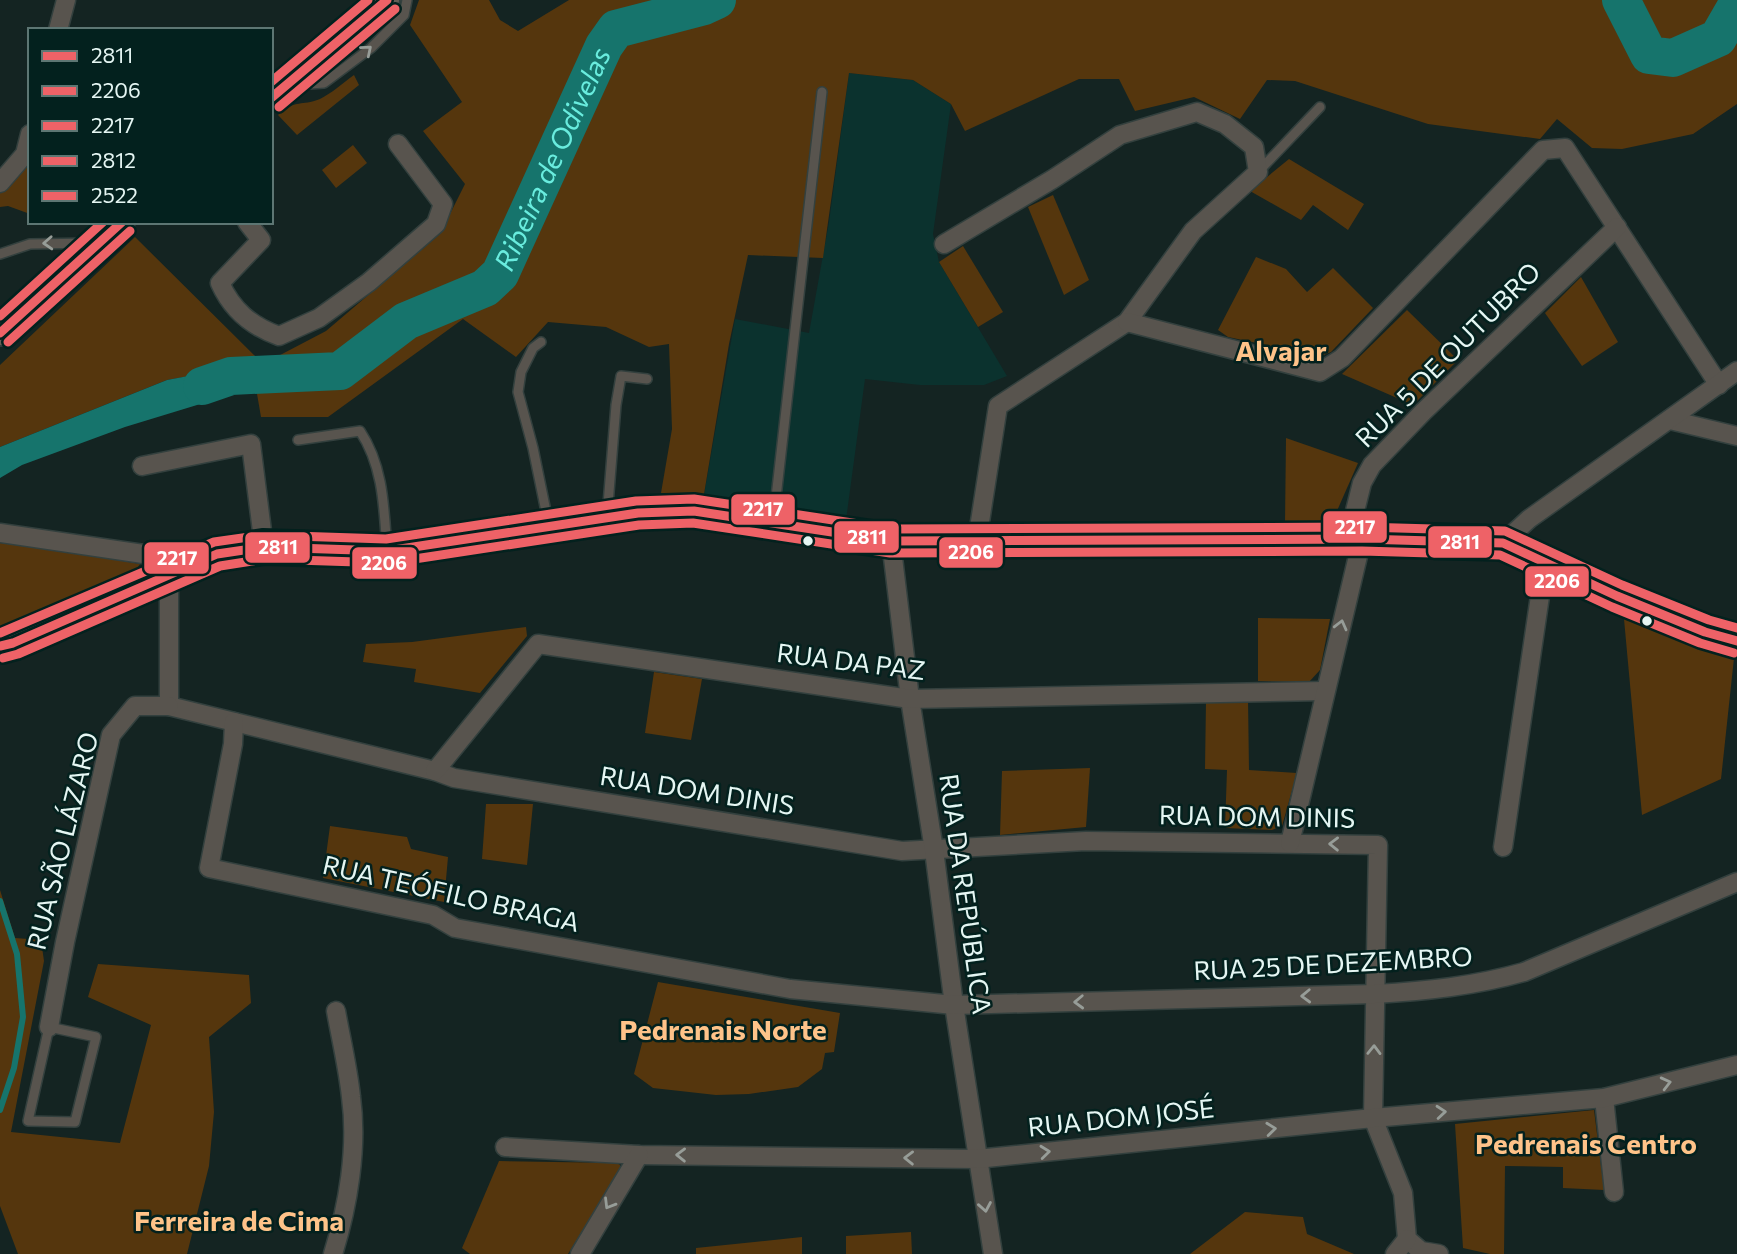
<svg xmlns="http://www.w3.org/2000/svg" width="1737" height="1254" viewBox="0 0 1737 1254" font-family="Commissioner,sans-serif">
<rect width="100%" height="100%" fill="#142422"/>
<path fill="#0b322e" d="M849 73 913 80 951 104 933 234 939 262 1007 376 984 385H920L865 379 846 520 703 500 735 319 809 333 829 222Z"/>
<g fill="#55360d">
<path d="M419 0H489L500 20 518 31 569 0H1737V25L1731 32 1737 40V104L1693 134 1622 149 1592 148 1557 119 1540 139 1428 124 1295 81 1267 80 1240 119 1194 97 1135 111 1119 79H1079L965 131 951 104 913 80 849 73 823 258 748 255 729 344 703 500 661 493 672 429 669 344 649 347 606 327 548 322 516 357 463 319 328 417H261L252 365 167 380 0 447V365L135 237 263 364 326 331 440 234 465 184 423 131 462 102 410 25Z"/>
<path d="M354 75 359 85 297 135 278 115C298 98 300 107 320 99 332 93 343 83 354 75Z"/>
<path d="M353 145 367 163 336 188 322 170Z"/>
<path d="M1289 159 1364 204 1348 230 1313 205 1301 220 1250 191Z"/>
<path d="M30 165V214L8 206 0 207V192L26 166Z"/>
<path d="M1053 195 1089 280 1064 295 1028 207Z"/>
<path d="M963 246 1003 312 978 327 939 262Z"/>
<path d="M1256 257 1286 269 1307 292 1333 268 1373 308 1331 352 1321 356 1228 337 1218 330Z"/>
<path d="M1581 277 1618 342 1582 366 1545 313Z"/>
<path d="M1407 310 1458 360 1413 405 1342 374Z"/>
<path d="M1286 438 1358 463 1333 520 1327 524H1285Z"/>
<path d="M0 543 57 550 140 564 133 574 0 631Z"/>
<path d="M1258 618 1330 619 1320 670 1309 682 1258 681Z"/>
<path d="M1624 619 1734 658 1721 779 1642 815Z"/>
<path d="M526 627 527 636 480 693 414 682 416 669 363 662 366 644 412 642Z"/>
<path d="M654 672 702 679 691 740 645 733Z"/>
<path d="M1248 698 1249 770 1297 773 1282 826 1272 830 1225 828 1227 770 1205 769 1206 701Z"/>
<path d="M1090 768 1086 827 1000 835 1002 771Z"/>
<path d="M486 804H533L527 865 482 859Z"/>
<path d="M330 826 407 837 411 849 448 857 444 902 323 878Z"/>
<path d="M0 890 15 938 41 940 44 961 11 1132 120 1143 151 1025 88 997 98 964 249 975 251 1003 209 1037 214 1112 209 1166 187 1254H18L0 1206Z"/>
<path d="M658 982 840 1013 834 1052 825 1053 822 1069 798 1087 749 1094 716 1095 653 1088 634 1074Z"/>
<path d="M1594 1110 1604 1190 1563 1188V1167L1505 1166 1504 1254H1490L1463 1248 1455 1124Z"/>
<path d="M499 1161 617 1163 620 1165V1169L568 1254H470L462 1248Z"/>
<path d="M1245 1212 1303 1217 1307 1234 1354 1254H1190Z"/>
<path d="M911 1232 912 1254H846V1236Z"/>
<path d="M802 1237V1254H696V1248Z"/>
</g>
<path fill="#16746c" d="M252 364 256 387 125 427 22 465 0 478V447L167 380Z"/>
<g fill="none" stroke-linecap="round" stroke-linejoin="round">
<path stroke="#16746c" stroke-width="6" d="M0 901 17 954 23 1017 14 1068 0 1110"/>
<g stroke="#16746c" stroke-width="38">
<path d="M1621 0 1649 55 1673 58 1718 38 1737 5"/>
<path id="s1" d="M202 386 231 376 340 371 406 321 485 288 500 274 604 46 616 29 704 6 717 0"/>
</g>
<defs>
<g id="lane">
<path d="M295 85 324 83 371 48 404 15 407 0"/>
<path d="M1258 172 1320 107"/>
<path d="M0 254 30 244 92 243"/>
<path d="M541 342 533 348 521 372 518 392 533 448 549 526"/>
<path d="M298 440 360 431C384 467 384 510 387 551"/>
<path d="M607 517 616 405 621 376 647 379"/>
<path d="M773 524 822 92"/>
<path d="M49 1027 96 1037 75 1122 28 1121Z"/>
</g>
<g id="street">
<path d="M58 30 66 0"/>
<path d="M0 183 25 154 30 134"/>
<path d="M247 222 261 240 220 283C232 310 251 326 279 336L319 318 369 282 436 224 443 204 398 144"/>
<path d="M944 244 1053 179 1120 135 1197 112 1225 124 1254 147 1258 172 1193 231 1127 322 998 406 977 541"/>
<path d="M1127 322 1320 372 1342 358 1543 150 1565 148 1719 385"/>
<path d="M1670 420 1737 436"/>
<path d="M142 466 251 444 264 547"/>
<path d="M0 533 157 556 169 575V706L435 771 454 778 902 851 1086 841 1378 845 1373 1118 1403 1193 1407 1239 1421 1251 1439 1254"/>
<path d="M891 541 910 699 934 850 954 1005 993 1254"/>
<path d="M1503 543 1529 519 1737 371"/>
<path d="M0 646 13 643 217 554 264 547 387 551 638 513 694 511 891 541 1362 539 1503 543 1617 596 1705 632 1737 641"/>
<path d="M234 722 233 744 209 868 433 915 455 928 790 989 954 1005 1375 994C1426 991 1475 986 1524 972L1737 882"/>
<path d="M435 771 538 644 910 699 1324 691"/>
<path d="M1290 843 1362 539 1355 511 1362 483 1372 465 1423 412 1617 227"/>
<path d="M1503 847 1545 562"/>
<path d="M49 1027 65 942 111 735 135 706H169"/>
<path d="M1604 1098 1614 1192"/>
<path d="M505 1147 639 1155 977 1159 1373 1118 1604 1098 1737 1065"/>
<path d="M333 1254C348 1206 358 1148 351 1097 348 1068 341 1039 336 1011"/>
<path d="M580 1254 639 1155"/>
<path d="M1395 1254 1407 1239"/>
</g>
<g id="secondary">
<path d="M271 98 387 0"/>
<path d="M0 333 47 288 122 222"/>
</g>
</defs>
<use href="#lane" stroke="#33403e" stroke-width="12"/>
<use href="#street" stroke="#33403e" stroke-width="21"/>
<use href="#secondary" stroke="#33403e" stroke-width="28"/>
<use href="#lane" stroke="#58544e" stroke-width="9"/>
<use href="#street" stroke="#58544e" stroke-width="18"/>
<use href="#secondary" stroke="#645f58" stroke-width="24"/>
<defs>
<path id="bus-1" d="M0 646 13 643 217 554 264 547 387 551 638 513 694 511 891 541 1362 539 1503 543 1617 596 1705 632 1737 641"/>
<path id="bus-2" d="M3 658 18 654 220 566 265 559 388 563 639 525 693 523 890 553 1362 551 1500 555 1612 607 1700 643 1734 653"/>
<g id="bus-3">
<path d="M271 82 368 0"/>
<path d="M0 316 103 222"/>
<path d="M0 633 214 542 263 535 386 539 636 501 694 499 892 529 1362 527 1505 531 1622 585 1709 620 1737 628"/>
</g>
<g id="bus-4">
<path d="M271 98 387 0"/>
<path d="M0 333 122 222"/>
</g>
<g id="bus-5">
<path d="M279 107 395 9"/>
<path d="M8 342 130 231"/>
</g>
</defs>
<use href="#bus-1" stroke="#03211e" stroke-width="14"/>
<use href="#bus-2" stroke="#03211e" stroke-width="14"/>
<use href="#bus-3" stroke="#03211e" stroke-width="14"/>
<use href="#bus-4" stroke="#03211e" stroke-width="14"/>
<use href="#bus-5" stroke="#03211e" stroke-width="14"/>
<use href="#bus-1" stroke="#ee6267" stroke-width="9"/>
<use href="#bus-2" stroke="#ee6267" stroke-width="9"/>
<use href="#bus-3" stroke="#ee6267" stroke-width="9"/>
<use href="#bus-4" stroke="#ee6267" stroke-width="9"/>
<use href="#bus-5" stroke="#ee6267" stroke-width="9"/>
</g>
<defs><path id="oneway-chevron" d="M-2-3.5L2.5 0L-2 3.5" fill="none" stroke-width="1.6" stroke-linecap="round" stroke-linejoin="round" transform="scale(1.75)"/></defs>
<g stroke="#979d98">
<use href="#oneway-chevron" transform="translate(367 50) rotate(-40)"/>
<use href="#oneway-chevron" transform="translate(48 243) rotate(177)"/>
<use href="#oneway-chevron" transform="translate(1341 625) rotate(-76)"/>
<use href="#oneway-chevron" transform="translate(1334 844) rotate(-179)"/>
<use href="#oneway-chevron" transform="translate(1306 996) rotate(178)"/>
<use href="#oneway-chevron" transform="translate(1079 1002) rotate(178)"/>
<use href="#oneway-chevron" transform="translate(1374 1050) rotate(-89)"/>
<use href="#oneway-chevron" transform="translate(1666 1083) rotate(-14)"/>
<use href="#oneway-chevron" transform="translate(1441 1112) rotate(-5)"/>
<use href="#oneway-chevron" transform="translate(1271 1129) rotate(-6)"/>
<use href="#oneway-chevron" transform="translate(1045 1152) rotate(-6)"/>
<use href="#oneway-chevron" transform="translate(681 1155) rotate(-179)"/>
<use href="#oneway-chevron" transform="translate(909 1158) rotate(-179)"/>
<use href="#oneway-chevron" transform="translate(609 1204) rotate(121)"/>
<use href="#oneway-chevron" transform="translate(985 1207) rotate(80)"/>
</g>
<g fill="#e5f6f3" stroke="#03211e" stroke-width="2.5">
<circle cx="808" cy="541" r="6"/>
<circle cx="1647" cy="621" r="6"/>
</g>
<g text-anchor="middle" stroke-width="5" stroke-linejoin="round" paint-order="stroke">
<g font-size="26" fill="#e5f6f3" stroke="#03211e">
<text transform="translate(1448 355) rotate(-45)" y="9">RUA 5 DE OUTUBRO</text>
<text transform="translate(851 662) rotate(7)" y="9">RUA DA PAZ</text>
<text transform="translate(697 791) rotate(9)" y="9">RUA DOM DINIS</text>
<text transform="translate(1257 817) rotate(1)" y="9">RUA DOM DINIS</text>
<text transform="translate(63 841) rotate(-76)" y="9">RUA SÃO LÁZARO</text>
<text transform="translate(451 894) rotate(13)" y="9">RUA TEÓFILO BRAGA</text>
<text transform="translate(965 894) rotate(82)" y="9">RUA DA REPÚBLICA</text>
<text transform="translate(1333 964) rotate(-3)" y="9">RUA 25 DE DEZEMBRO</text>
<text transform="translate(1121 1118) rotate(-6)" y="9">RUA DOM JOSÉ</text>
</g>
<g font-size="28" font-style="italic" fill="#69ecde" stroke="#03211e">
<text dy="10" stroke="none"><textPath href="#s1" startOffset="455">Ribeira de Odivelas</textPath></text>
</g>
<g font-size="28" font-weight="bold" fill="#fec389" stroke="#03211e">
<text x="1281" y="361">Alvajar</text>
<text x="723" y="1040">Pedrenais Norte</text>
<text x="1586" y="1154">Pedrenais Centro</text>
<text x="239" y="1231">Ferreira de Cima</text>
</g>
</g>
<g stroke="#03211e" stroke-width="2.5">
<rect x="730" y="493" width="66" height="33" rx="7" fill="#ee6267"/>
<rect x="1322" y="510" width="66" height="34" rx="7" fill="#ee6267"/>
<rect x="833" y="520" width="67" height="34" rx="7" fill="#ee6267"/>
<rect x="1427" y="525" width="66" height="34" rx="7" fill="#ee6267"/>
<rect x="244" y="531" width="67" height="33" rx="7" fill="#ee6267"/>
<rect x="938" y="536" width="66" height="33" rx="7" fill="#ee6267"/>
<rect x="143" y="541" width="67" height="34" rx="7" fill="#ee6267"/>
<rect x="351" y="546" width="67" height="34" rx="7" fill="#ee6267"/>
<rect x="1524" y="565" width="66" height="33" rx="7" fill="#ee6267"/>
</g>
<g font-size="19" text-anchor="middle" font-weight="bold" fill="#fff">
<text x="763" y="516">2217</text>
<text x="1355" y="534">2217</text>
<text x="867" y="544">2811</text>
<text x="1460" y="549">2811</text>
<text x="278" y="554">2811</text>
<text x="971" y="559">2206</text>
<text x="177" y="565">2217</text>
<text x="384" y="570">2206</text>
<text x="1557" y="588">2206</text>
</g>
<rect x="28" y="28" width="245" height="196" fill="#03211e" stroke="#5d7673" stroke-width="2"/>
<rect x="42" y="51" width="35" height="10" fill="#ee6267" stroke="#5d7673" stroke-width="2"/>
<text x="91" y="63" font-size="21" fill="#e5f6f3">2811</text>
<rect x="42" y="86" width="35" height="10" fill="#ee6267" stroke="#5d7673" stroke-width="2"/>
<text x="91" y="98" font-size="21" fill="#e5f6f3">2206</text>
<rect x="42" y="121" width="35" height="10" fill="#ee6267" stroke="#5d7673" stroke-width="2"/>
<text x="91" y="133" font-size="21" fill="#e5f6f3">2217</text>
<rect x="42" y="156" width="35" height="10" fill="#ee6267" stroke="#5d7673" stroke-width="2"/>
<text x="91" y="168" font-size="21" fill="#e5f6f3">2812</text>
<rect x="42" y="191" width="35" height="10" fill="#ee6267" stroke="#5d7673" stroke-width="2"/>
<text x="91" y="203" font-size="21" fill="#e5f6f3">2522</text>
</svg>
